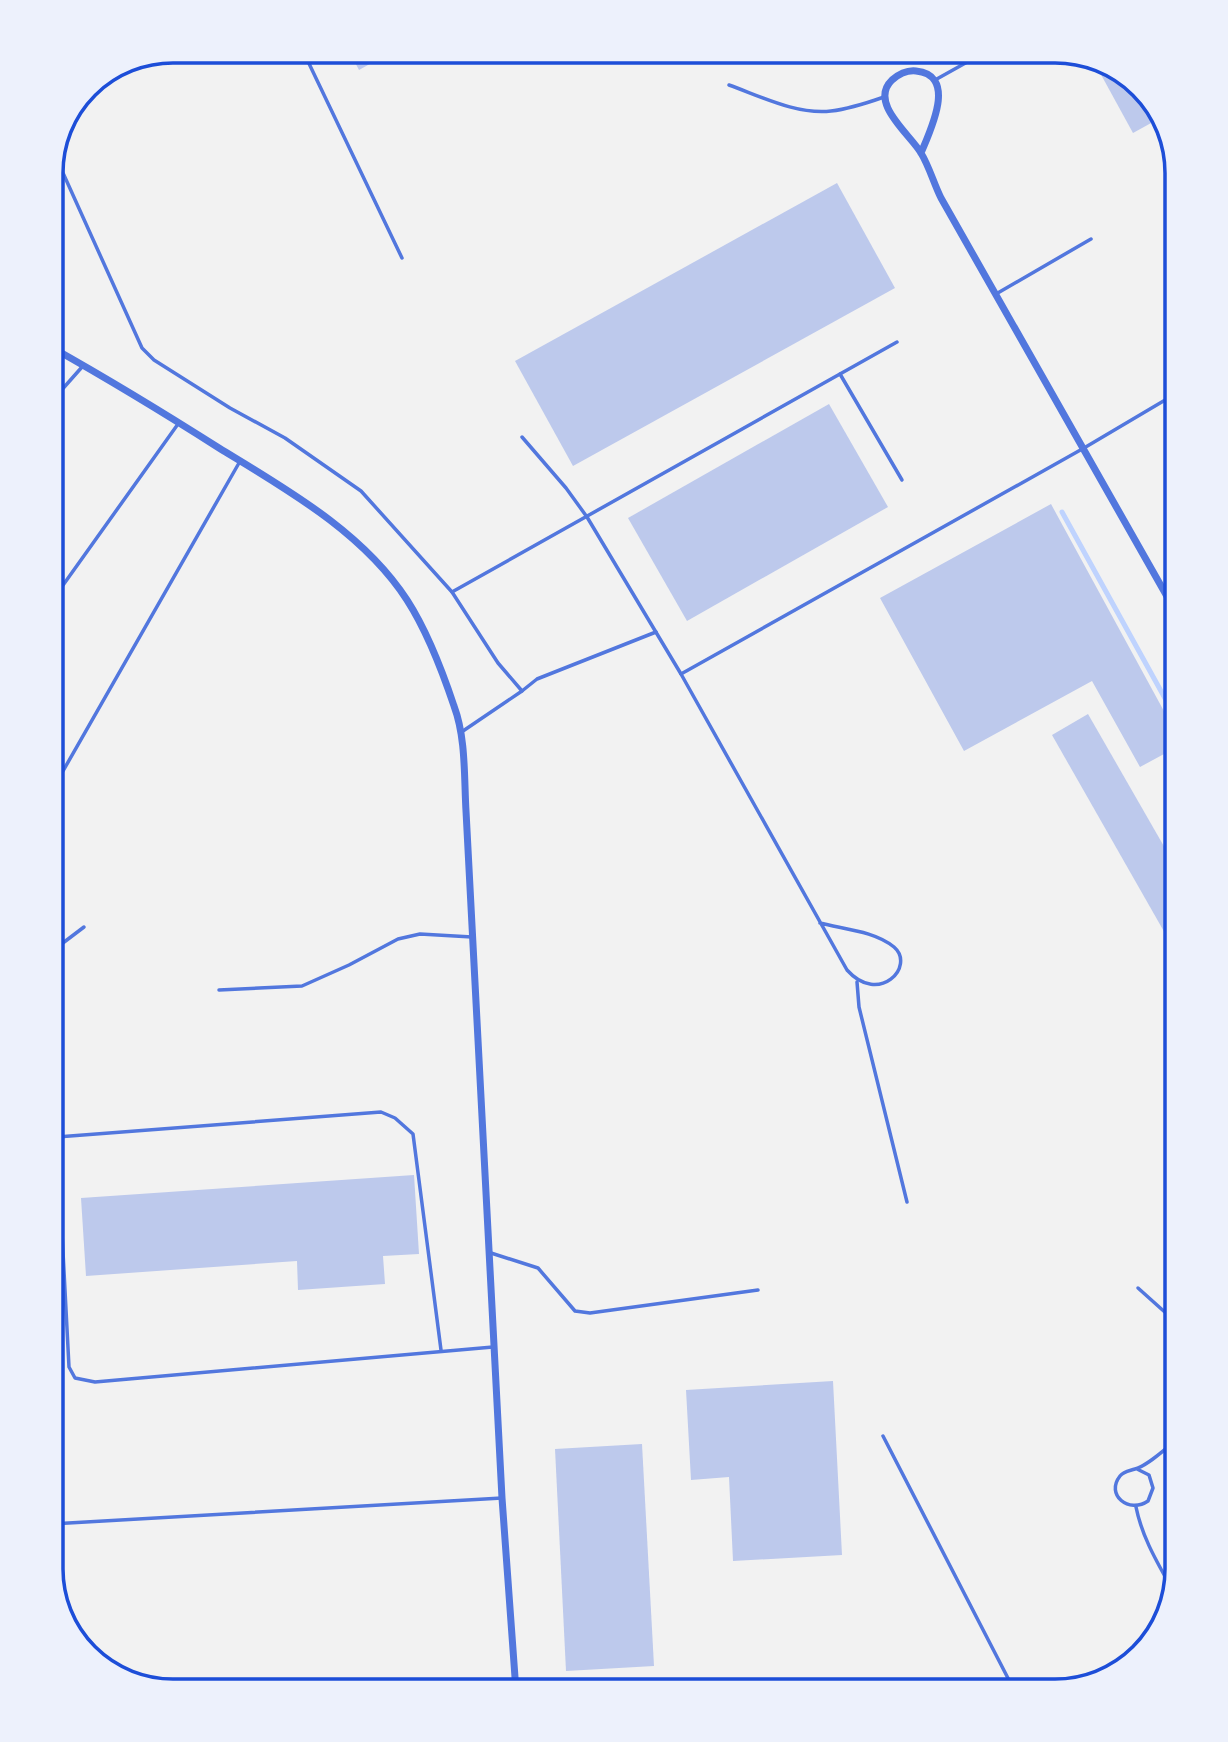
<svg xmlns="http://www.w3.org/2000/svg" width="1228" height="1742" viewBox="0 0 1228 1742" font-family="'Source Sans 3',sans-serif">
<rect width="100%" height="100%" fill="#f2f2f2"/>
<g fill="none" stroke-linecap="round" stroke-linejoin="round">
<path stroke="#bfd3fe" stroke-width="5" d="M1062 512 1177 720"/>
</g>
<g fill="#bdc9ec">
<path d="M349 51H393L359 70Z"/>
<path d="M1093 60 1116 67 1161 112 1162 117 1133 133Z"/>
<path d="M837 183 895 288 573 466 515 361Z"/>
<path d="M829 404 888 507 687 621 628 518Z"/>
<path d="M1051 504 1177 735V747L1140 767 1092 681 964 751 880 598Z"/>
<path d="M1088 714 1177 869V929L1166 935 1052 735Z"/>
<path d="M414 1175 419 1254 383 1256 385 1284 298 1290 297 1261 86 1276 81 1198Z"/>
<path d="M833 1381 842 1555 733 1561 729 1477 691 1480 686 1390Z"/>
<path d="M642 1444 654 1666 566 1671 555 1449Z"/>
</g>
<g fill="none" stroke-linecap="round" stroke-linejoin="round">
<g stroke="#5277de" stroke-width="3.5">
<path d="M303 51 402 258"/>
<path d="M935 80 987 51"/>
<path d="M729 85C760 96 797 115 831 111 849 109 867 103 884 97"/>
<path d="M54 153 142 348 154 360 230 408 285 438 361 491 452 592 498 663 522 691 537 679 656 632"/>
<path d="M996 294 1091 239"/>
<path d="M840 374 902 480"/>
<path d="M51 402 82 367"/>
<path d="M522 437 566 488 587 517 681 674 847 970C879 1006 916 966 894 947 875 931 843 929 820 923"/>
<path d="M452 592 897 342"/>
<path d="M51 602 178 424"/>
<path d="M681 674 1084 448 1177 393"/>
<path d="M463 731 522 691"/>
<path d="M51 792 239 463"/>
<path d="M51 952 84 927"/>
<path d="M857 982 859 1007 907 1202"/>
<path d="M219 990 302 986 349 965 398 939 420 934 472 937"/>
<path d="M51 1117 57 1137 69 1367 75 1378 95 1382 493 1347"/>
<path d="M57 1137 381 1112 395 1118 413 1134 441 1350"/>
<path d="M491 1253 538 1268 575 1311 590 1313 758 1290"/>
<path d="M1138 1288 1177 1323"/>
<path d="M883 1436 1011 1684V1691"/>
<path d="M1137 1469 1149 1475 1153 1488 1148 1501C1129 1514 1105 1495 1120 1476 1124 1471 1129 1471 1135 1469 1149 1465 1164 1449 1177 1440"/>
<path d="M1136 1507C1142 1537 1157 1562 1172 1589"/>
<path d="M51 1524 502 1498"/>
</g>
<g stroke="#5277de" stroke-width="7">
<path d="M921 153C930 131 958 75 916 71 907 70 899 74 892 80 868 103 911 135 921 153 929 166 934 184 941 198L1177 614"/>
<path d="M51 347C108 379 164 413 219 448 286 489 363 532 407 600 427 631 442 670 454 706 466 738 464 777 466 811L502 1498 516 1691"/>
</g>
</g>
<path d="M0 0H1228V1742H0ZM173 63H1055A110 110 0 0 1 1165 173V1569A110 110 0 0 1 1055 1679H173A110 110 0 0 1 63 1569V173A110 110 0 0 1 173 63Z" fill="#edf1fc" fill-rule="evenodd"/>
<path fill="none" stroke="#1d4ed8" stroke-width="3.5" d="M173 63H1055A110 110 0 0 1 1165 173V1569A110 110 0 0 1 1055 1679H173A110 110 0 0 1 63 1569V173A110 110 0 0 1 173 63Z"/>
</svg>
